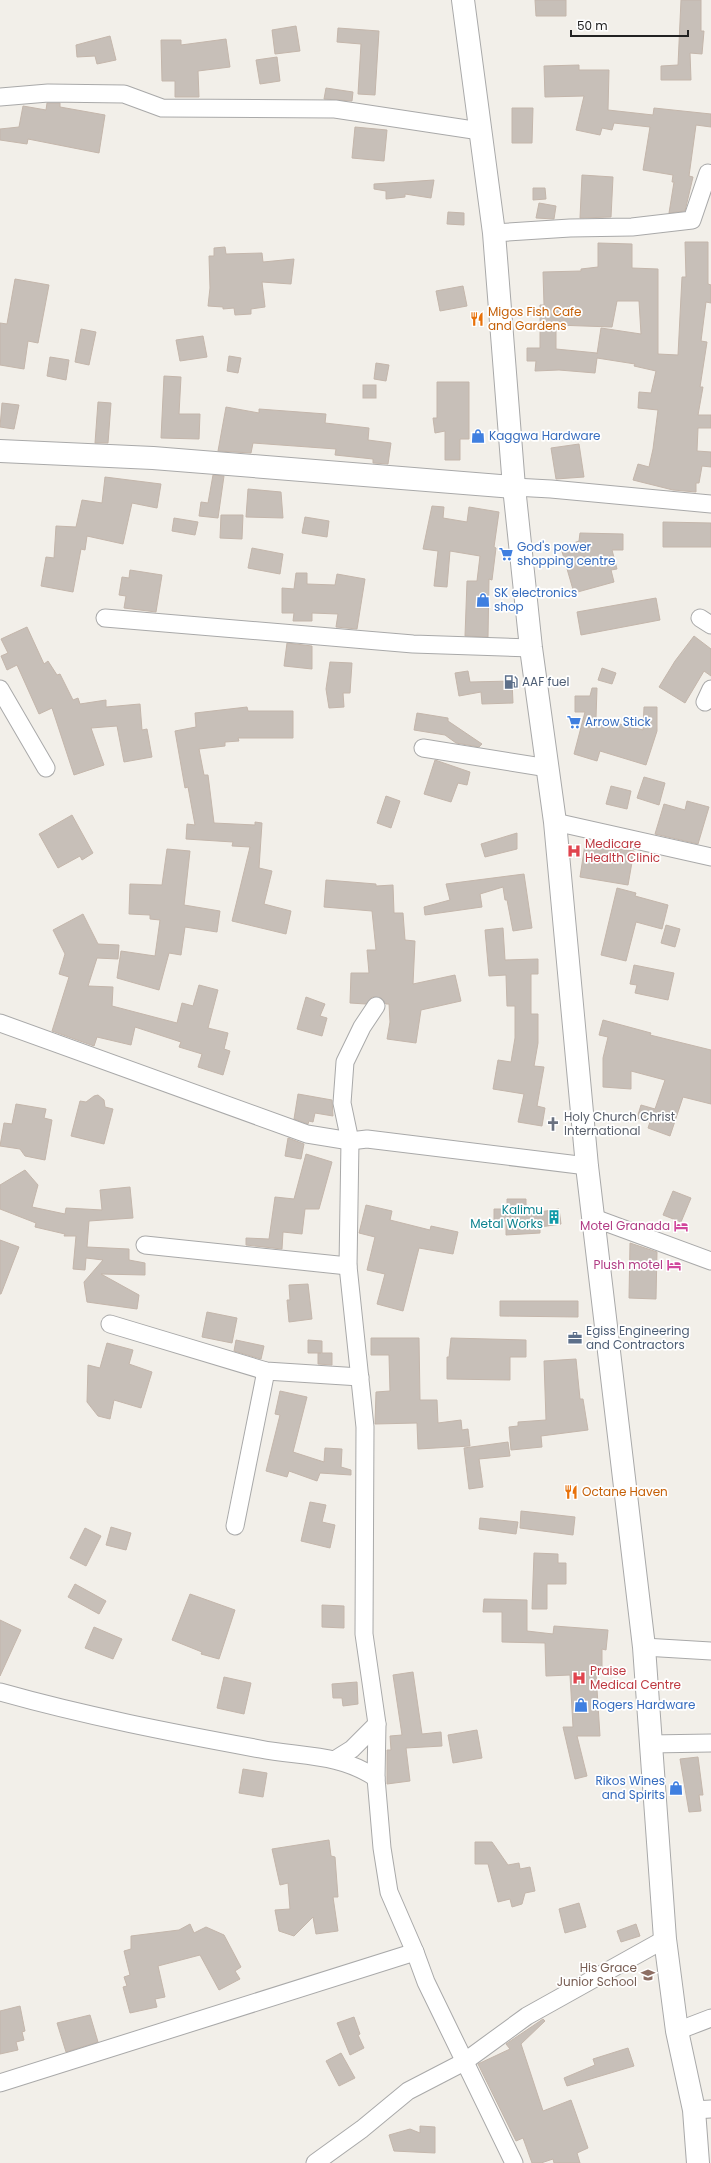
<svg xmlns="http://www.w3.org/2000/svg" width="711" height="2163" viewBox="0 0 711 2163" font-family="Poppins,sans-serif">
<rect width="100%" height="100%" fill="#f2efe9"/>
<g fill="#c7bfb8" stroke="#c4b6ab" fill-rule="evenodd">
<path d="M535 0H566V16H536Z"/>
<path d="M681 0H701V31H704L702 54 690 53 691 80H661V66L678 65Z"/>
<path d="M296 26 300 51 275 54 272 30Z"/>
<path d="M338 28 379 31 375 95 358 94 361 44 337 42Z"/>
<path d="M110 36 116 60 97 64 95 56 77 57 76 45Z"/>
<path d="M226 39 230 67 198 71 199 97H175V81H162L161 40H181V45Z"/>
<path d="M277 57 280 81 260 84 256 60Z"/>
<path d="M579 65V70H609L608 110 653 115 654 108 711 114V127L696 125 689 176 693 177 685 211 669 213 674 182H672L673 175 643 170 650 127 614 123 612 130 602 128 600 135 576 130 584 96 545 97 544 66Z"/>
<path d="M326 88 353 92 352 101 324 99Z"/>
<path d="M47 103H60V107L105 115 99 153 28 139 27 144 0 140V129L19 127 23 106 46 110Z"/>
<path d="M512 108H533L532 143H512Z"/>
<path d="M355 127 387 130 384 161 352 158Z"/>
<path d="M582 175 613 177 611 217 580 218Z"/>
<path d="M434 180 431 198 405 194V197L386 199V191L374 189V184Z"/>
<path d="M533 188H545L546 199 533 200Z"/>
<path d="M539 203 556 206 554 219 536 218Z"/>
<path d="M448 212 464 213V225L447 224Z"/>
<path d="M685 242H708V284L711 285V303L706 302 701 341 707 342 700 387H703L698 415H711V428H698L697 451 711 452V467L702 466 699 483H696V492L673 490 633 480 638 464 649 467 653 449 658 410 638 408 639 392 651 393 656 371 634 366 635 364 597 358 595 373 559 370 535 371 536 361H527V348H540V305H544L543 272 581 271V269L598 267V243L632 244V268L658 269V354L678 355 682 277H686ZM617 301H639L641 334 601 328 597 354V353L556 349V325L612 327Z"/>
<path d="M225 247 226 254 262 253 263 262 294 259 291 284 262 282 265 307 251 309V314L235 315 234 308 223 309V307L208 306 210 288 209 256H214V248Z"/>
<path d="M15 279 49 285 38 343 28 341 24 369 0 365V323L7 324Z"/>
<path d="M463 286 467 306 440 311 436 291Z"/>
<path d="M81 329 96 332 89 365 75 362Z"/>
<path d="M203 336 207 357 180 361 176 340Z"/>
<path d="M229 356 241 358 238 373 227 371Z"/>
<path d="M50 357 69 360 66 380 47 376Z"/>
<path d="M376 363 389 365 386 381 374 379Z"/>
<path d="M164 376 181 377 179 414H200L199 439 161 438Z"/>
<path d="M437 382H469V439H460V460H445V431L435 433 433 418H437Z"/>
<rect x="363" y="385" width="13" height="13"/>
<path d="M98 402 111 403 108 443H95Z"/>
<path d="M2 403 19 405 14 429 0 427Z"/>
<path d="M226 407 259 413V409L326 414 325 423 369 428 368 440 391 443 388 464 373 463V459L335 455 336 449 253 443 251 453 218 451Z"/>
<path d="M579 444 584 477 556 479 551 448Z"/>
<path d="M213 475 224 476 218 518 199 516 201 502 208 503Z"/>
<path d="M105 477 161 484 157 508 132 503 123 544 87 536 85 550 81 549 73 592 41 586 46 557 54 558 56 526 76 527 82 500 102 503Z"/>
<path d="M248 489 281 492 283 518 246 517Z"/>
<path d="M432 506 444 507 443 518 467 522 469 507 499 512 494 547 496 548 492 580 489 579 488 637 465 636 467 581H477L480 556 450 551 447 587 434 586 438 551 423 549Z"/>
<path d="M221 515H243L242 539 220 538Z"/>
<path d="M305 517 329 521 327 537 302 533Z"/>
<path d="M174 518 198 522 195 535 172 531Z"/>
<path d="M663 522 711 523V547H663Z"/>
<path d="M580 533 623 534V550H612L617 569 611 570 614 582 574 593 561 548 579 541Z"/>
<path d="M252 548 283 554 280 574 248 568Z"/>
<path d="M130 570 162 575 156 612 124 608 126 596 119 595 122 577 129 578Z"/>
<path d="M296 573H307V584L335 585 337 574 365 579 357 629 336 627 338 614 312 613V621H293L294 613H282V588L294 589Z"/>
<path d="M656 598 660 620 581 635 577 612Z"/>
<path d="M27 627 44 664 48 661 57 675 60 674 73 700 78 698 80 704 106 700V707L140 704 142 730 147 729 152 757 124 762 117 726 91 728 104 765 74 775 52 708 39 714 17 665 7 670 1 656 8 653 1 639Z"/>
<path d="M694 636 711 649V676L704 671 685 703 659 687 675 661Z"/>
<path d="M287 643 312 646V669L284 666Z"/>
<path d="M330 662 352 663 350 693H343L344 707 329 708 326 689Z"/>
<path d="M602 668 616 673 612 684 598 680Z"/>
<path d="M468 671 470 682 512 681 513 703 482 704 481 692 459 696 455 673Z"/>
<path d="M592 688H597L596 718 643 730 644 707H657V731L646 765 600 751 597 761 574 754 585 712H575V696H590Z"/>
<path d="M247 707 248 711H293V738H238L239 741 225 742V746L199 749 204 775H208L214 823 255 825V822L262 823 259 868 272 871 264 904 291 911 286 934 232 921 250 847 232 846 233 842 186 839 187 824 195 825 188 787 185 788 175 731 196 727 195 713Z"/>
<path d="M417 713 448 718V721L482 744 479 747 456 743 445 735 414 730Z"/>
<path d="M435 760 470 772 467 785 458 783 451 802 424 794Z"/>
<path d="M644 777 665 783 659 805 637 798Z"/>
<path d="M611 786 631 791 627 809 606 804Z"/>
<path d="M386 796 400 801 391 828 377 823Z"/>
<path d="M687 801 709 807 698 844 655 834 664 804 685 810Z"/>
<path d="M72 815 93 853 82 860 80 856 58 868 39 834Z"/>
<path d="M517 833V849L485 857 481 844Z"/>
<path d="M585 844 634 851 628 885 580 877Z"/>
<path d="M167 849 190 851 184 905 220 911 217 932 185 927 181 955 169 953 159 990 117 978 121 951 155 956 160 920 150 919V915L129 914 130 884 162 885Z"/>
<path d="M524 874 532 928 513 931 507 900H505L503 887 480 894 482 907 425 915 424 907 450 900 446 884Z"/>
<path d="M326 880 376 884V886L393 885 394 913H403L405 940 415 941 413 984 455 975 461 1001 421 1010 416 1043 387 1039 390 1022 389 1004H386L381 998 372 997 366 1004 350 1003 351 973H369L367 950H376L372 911 324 907Z"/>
<path d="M617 888 636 893 635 896 668 905 662 929 636 922 626 961 601 955Z"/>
<path d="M83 914 98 944 119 945 118 959 97 958 88 986 113 987 112 1006 177 1023 182 1003 193 1006 199 985 218 990 208 1028 228 1033 224 1049 230 1051 223 1075 198 1067 202 1054 179 1047 181 1042 135 1027 131 1045 97 1037 94 1046 52 1031 69 977 59 974 65 954 53 930Z"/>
<path d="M666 925 680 929 675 947 661 943Z"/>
<path d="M503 928 505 960 538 959V974H531V1014H538V1043L534 1066 544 1067 537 1106 545 1108 542 1126 518 1122 524 1094 493 1089 498 1060 511 1062 515 1038V1006H507L506 975 489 976 485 930Z"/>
<path d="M634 965 674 973 668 1000 635 993 637 985 630 984Z"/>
<path d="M306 997 325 1004 320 1016 327 1018 322 1036 297 1029Z"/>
<path d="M603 1020 651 1033 650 1035 711 1050V1104L683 1097 670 1136 648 1128 650 1122 637 1118 641 1105 655 1109 665 1080 631 1071V1089L603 1087V1058L608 1037 599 1035Z"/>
<path d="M298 1094 332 1100 333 1116 315 1113 313 1122 309 1121 308 1124 294 1119Z"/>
<path d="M98 1095 104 1100 105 1107 113 1109 104 1144 71 1136 80 1101 86 1102 94 1096Z"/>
<path d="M16 1104 46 1109 44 1118 52 1120 45 1160 25 1156 20 1149 0 1146 4 1123 12 1124Z"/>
<path d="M288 1138 304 1144 301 1159 285 1156Z"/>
<path d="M306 1154 332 1162 319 1209H305L302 1234 283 1232 282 1249 246 1245V1238L269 1239 275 1197 294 1199Z"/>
<path d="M25 1170 38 1185 32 1207 65 1214 66 1208 102 1210 100 1190 130 1187 133 1218 89 1221 87 1247 129 1249V1260L145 1263V1275L101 1274 139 1295 137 1309 87 1302 84 1282 103 1260 86 1258 85 1270 73 1269 76 1236H64L65 1234 35 1227 36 1223 0 1209V1185Z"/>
<path d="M673 1191 691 1198 681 1222 663 1215Z"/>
<path d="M507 1199H526V1214L559 1209 561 1224 540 1227V1233L506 1235V1221H494V1209H507Z"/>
<path d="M366 1205 392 1211 390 1220 430 1230 431 1226 458 1232 453 1254 419 1248 403 1311 377 1304 385 1274 367 1270 375 1237 359 1233Z"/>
<path d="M0 1240 19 1247 1 1294H0Z"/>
<path d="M630 1243 657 1252 656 1299 629 1298Z"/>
<path d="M308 1284 312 1319 289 1322 287 1300H290L289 1285Z"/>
<path d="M500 1301H578V1317L500 1316Z"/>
<path d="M207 1312 237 1318 232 1343 202 1337Z"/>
<path d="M371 1338H419L420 1400H437L438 1423 461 1420 462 1430 468 1429 470 1446 418 1449 417 1423 375 1424 376 1392 390 1391 389 1355H371Z"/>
<path d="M451 1338 526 1340V1357H510V1380L447 1379V1357H449Z"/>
<path d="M236 1340 264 1346 261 1359 234 1351Z"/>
<path d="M308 1340 322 1341V1353H332V1365L318 1364V1353H321H308Z"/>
<path d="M107 1343 133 1350 129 1364 152 1372 141 1408 114 1400 110 1419 98 1416 87 1402 88 1365 100 1368Z"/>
<path d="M576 1359 580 1399H583L588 1430 541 1436 542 1447 511 1450 509 1427 518 1426V1422L546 1420 544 1361Z"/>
<path d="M280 1391 307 1397 293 1452 324 1462 325 1448 342 1449 341 1467 351 1470V1475L320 1473 317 1481 289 1471 287 1477 266 1471 280 1415 275 1414Z"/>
<path d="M508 1442 510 1456 479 1459 483 1487 469 1489 464 1448Z"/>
<path d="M310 1502 326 1505 322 1522 335 1525 330 1548 301 1541Z"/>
<path d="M521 1511 575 1517 573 1535 520 1528Z"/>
<path d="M480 1518 518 1522 516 1534 479 1529Z"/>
<path d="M111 1527 131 1533 126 1550 106 1545Z"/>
<path d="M85 1528 101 1536 86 1566 70 1558Z"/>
<path d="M534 1553 558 1554V1563H566V1584H547V1609H532Z"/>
<path d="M75 1584 106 1601 99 1614 68 1597Z"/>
<path d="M190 1594 235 1610 219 1659 201 1654 202 1652 172 1640Z"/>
<path d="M484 1599 527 1600V1631L553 1634 554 1626 608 1630 606 1650 602 1649V1674H596L600 1736H577L587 1776 575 1779 563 1727H573L570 1675 546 1676 545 1643 502 1642V1612H483Z"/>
<path d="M322 1605 344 1606V1628L322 1627Z"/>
<path d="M0 1620 21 1630 0 1676Z"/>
<path d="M94 1627 122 1639 113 1659 85 1648Z"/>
<path d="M413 1672 422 1734 441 1732 442 1746 406 1748 410 1781 387 1784V1750H391L390 1736 402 1735 393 1675Z"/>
<path d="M224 1677 251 1683 244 1714 217 1708Z"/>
<path d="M357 1682 358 1704 343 1706 342 1698H333L332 1684Z"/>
<path d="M477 1730 482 1758 453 1763 448 1735Z"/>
<path d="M698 1757 703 1795H699L701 1811 689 1812 680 1759Z"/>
<path d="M243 1769 267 1773 263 1797 239 1793Z"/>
<path d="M329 1840 331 1856 335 1857 338 1897H333L338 1931 316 1934 313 1917 294 1936 279 1931 275 1910 290 1909 288 1883 280 1885 272 1849Z"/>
<path d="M475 1842H492L508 1865 519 1863 520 1869 530 1867 535 1891 525 1893 522 1904 512 1907 510 1899 498 1902 488 1864H475Z"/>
<path d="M579 1903 586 1927 565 1933 559 1909Z"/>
<path d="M190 1924 194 1933 206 1927 224 1935 241 1967 235 1971 240 1979 219 1990 200 1955 158 1966 165 1997 155 1999 157 2007 130 2013 123 1987 127 1986 124 1977 130 1975 124 1951 131 1949V1936L179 1930Z"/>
<path d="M636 1924 640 1936 621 1942 617 1931Z"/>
<path d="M20 2006 25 2031 22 2032 24 2040 16 2042 18 2050 0 2054V2011Z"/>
<path d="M90 2015 98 2042 66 2052 57 2023Z"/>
<path d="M354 2017 360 2034 358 2035 364 2048 350 2055 337 2023Z"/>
<path d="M543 2019 545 2021 521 2044 543 2111 571 2100 588 2148 577 2153 580 2163H554L553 2159 541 2163H532L523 2138 516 2141 478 2064 510 2049 506 2044Z"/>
<path d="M628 2048 634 2066 567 2086 564 2078 595 2065 593 2059Z"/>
<path d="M341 2053 355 2078 339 2086 326 2061Z"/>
<path d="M420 2126 435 2127V2153L394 2151 389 2135 410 2129 420 2133Z"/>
</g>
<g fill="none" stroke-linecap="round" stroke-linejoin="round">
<defs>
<g id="minor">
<path d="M0 97 48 93 124 94 162 108 335 109 480 131"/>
<path d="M494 233 570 228 632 227 692 220 708 173"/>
<path d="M514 487 551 489 711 504"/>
<path d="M105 618 413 644 531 648"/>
<path d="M700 618 711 625"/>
<path d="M0 689 46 768"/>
<path d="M705 702 711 689"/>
<path d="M423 748 548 768"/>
<path d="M555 822 711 857"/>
<path d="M376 1006 362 1027 345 1062 342 1103 350 1141 348 1266 365 1427 364 1634 377 1724 376 1778 382 1848 389 1892 415 1952 426 1982 514 2163"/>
<path d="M0 1023 307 1134 350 1141 367 1139 587 1166"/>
<path d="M594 1218 711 1261"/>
<path d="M145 1245 348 1266"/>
<path d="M110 1324 266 1371 360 1377"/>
<path d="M235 1526 266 1371"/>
<path d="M644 1647 711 1651"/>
<path d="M0 1692C85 1716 173 1733 260 1749 301 1757 339 1753 376 1778"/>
<path d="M650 1744 711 1743"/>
<path d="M336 1759 352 1749 377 1724"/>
<path d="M677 2031 711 2018"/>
<path d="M0 2083 415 1952"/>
<path d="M694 2110 711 2109"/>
<path d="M315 2163 362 2129 408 2091 464 2062 527 2016 665 1939"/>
</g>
<g id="tertiary">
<path d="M463 0 494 233 514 487 531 648 555 822 587 1166 644 1647 665 1939 677 2031 694 2110 698 2163"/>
<path d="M0 451 153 458 514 487"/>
</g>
</defs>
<use href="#minor" stroke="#a9a9a9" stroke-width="19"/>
<use href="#tertiary" stroke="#a9a9a9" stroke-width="24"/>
<use href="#minor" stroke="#fff" stroke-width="17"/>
<use href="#tertiary" stroke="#fff" stroke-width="22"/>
</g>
<defs>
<symbol id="restaurant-bare" viewBox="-9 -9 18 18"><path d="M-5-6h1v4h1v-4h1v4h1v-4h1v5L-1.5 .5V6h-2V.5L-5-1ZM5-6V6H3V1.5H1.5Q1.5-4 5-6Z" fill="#e8710a" stroke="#fff" stroke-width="2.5" paint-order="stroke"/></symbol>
<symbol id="shop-bare" viewBox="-9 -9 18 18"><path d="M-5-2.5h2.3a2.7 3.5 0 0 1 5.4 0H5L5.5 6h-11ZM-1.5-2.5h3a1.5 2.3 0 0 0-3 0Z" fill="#3f7fe0" stroke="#fff" stroke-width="2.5" paint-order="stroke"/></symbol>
<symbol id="supermarket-bare" viewBox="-9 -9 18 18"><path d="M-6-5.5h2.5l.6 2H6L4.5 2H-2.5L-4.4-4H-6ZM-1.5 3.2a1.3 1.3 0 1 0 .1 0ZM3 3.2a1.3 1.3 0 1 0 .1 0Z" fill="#3f7fe0" stroke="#fff" stroke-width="2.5" paint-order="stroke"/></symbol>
<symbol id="fuel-bare" viewBox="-9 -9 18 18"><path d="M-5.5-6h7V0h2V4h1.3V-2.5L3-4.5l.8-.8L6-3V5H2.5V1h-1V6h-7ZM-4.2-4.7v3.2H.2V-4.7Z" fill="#5c6f8a" stroke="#fff" stroke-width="2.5" paint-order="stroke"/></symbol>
<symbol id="hospital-bare" viewBox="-9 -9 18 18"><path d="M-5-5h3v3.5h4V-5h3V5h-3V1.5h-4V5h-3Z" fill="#e0444e" stroke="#fff" stroke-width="2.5" paint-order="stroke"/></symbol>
<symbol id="church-bare" viewBox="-9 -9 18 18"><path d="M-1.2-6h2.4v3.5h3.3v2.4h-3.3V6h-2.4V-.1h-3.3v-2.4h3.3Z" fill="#6b7280" stroke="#fff" stroke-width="2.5" paint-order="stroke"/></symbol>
<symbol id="building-bare" viewBox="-9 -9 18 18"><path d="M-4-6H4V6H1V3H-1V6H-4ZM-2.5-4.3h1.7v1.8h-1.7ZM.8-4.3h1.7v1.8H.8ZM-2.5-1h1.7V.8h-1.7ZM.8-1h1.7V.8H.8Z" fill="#0f9aa8" stroke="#fff" stroke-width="2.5" paint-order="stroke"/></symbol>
<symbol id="hotel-bare" viewBox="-9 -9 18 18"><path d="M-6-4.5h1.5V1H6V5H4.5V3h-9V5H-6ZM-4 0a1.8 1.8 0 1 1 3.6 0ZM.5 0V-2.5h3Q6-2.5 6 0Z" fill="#d1479c" stroke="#fff" stroke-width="2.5" paint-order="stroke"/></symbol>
<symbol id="office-bare" viewBox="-9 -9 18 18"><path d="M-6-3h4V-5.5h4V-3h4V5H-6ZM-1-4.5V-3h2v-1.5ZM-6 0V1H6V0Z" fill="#5c6f8a" stroke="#fff" stroke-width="2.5" paint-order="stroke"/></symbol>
<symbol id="school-bare" viewBox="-9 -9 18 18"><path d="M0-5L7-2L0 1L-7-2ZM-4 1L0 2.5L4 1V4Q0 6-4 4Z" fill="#8d6e63" stroke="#fff" stroke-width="2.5" paint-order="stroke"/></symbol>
</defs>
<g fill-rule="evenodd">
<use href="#restaurant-bare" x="467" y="309" width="20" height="20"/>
<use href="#shop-bare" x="468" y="426" width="20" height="20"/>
<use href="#supermarket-bare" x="496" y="544" width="20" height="20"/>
<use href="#shop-bare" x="473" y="590" width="20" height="20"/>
<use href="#fuel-bare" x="501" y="672" width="20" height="20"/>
<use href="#supermarket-bare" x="564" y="712" width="20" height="20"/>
<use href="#hospital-bare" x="564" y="841" width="20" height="20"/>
<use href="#church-bare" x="543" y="1114" width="20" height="20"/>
<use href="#building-bare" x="544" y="1207" width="20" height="20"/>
<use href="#hotel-bare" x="671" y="1216" width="20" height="20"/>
<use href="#hotel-bare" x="664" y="1255" width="20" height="20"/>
<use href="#office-bare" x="565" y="1328" width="20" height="20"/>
<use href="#restaurant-bare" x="561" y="1482" width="20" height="20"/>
<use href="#hospital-bare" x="569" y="1668" width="20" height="20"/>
<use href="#shop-bare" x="571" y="1695" width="20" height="20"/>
<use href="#shop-bare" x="666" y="1778" width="20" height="20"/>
<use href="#school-bare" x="638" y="1965" width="20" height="20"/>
</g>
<g text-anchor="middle" stroke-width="3.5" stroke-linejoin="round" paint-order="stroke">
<g font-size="12" fill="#c56008" stroke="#fff" text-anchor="start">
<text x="488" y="316">Migos Fish Cafe<tspan x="488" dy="14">and Gardens</tspan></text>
<text x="582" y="1496">Octane Haven</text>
</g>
<g font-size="12" fill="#366cbe" stroke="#fff" text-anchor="start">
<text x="489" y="440">Kaggwa Hardware</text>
<text x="517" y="551">God's power<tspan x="517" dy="14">shopping centre</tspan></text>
<text x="494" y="597">SK electronics<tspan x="494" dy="14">shop</tspan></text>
<text x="585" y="726">Arrow Stick</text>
<text x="592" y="1709">Rogers Hardware</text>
<text x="665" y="1785" text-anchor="end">Rikos Wines<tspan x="665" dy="14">and Spirits</tspan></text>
</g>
<g font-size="12" fill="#4e5e75" stroke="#fff" text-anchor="start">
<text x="522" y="686">AAF fuel</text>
<text x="586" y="1335">Egiss Engineering<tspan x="586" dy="14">and Contractors</tspan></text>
</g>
<g font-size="12" fill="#be3a42" stroke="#fff" text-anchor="start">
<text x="585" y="848">Medicare<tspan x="585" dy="14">Health Clinic</tspan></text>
<text x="590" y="1675">Praise<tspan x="590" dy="14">Medical Centre</tspan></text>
</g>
<g font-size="12" fill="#5b616d" stroke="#fff" text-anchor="start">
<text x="564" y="1121">Holy Church Christ<tspan x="564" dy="14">International</tspan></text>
</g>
<g font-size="12" fill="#0d838f" stroke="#fff" text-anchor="end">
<text x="543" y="1214">Kalimu<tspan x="543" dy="14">Metal Works</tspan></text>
</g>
<g font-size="12" fill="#b23c85" stroke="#fff" text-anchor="end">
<text x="670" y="1230">Motel Granada</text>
<text x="663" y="1269">Plush motel</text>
</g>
<g font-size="12" fill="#785e54" stroke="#fff" text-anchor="end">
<text x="637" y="1972">His Grace<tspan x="637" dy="14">Junior School</tspan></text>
</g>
</g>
<path d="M571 30v6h117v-6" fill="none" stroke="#222222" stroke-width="2"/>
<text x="577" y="30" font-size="12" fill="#222222" stroke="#ffffff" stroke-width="3" paint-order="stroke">50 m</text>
</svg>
